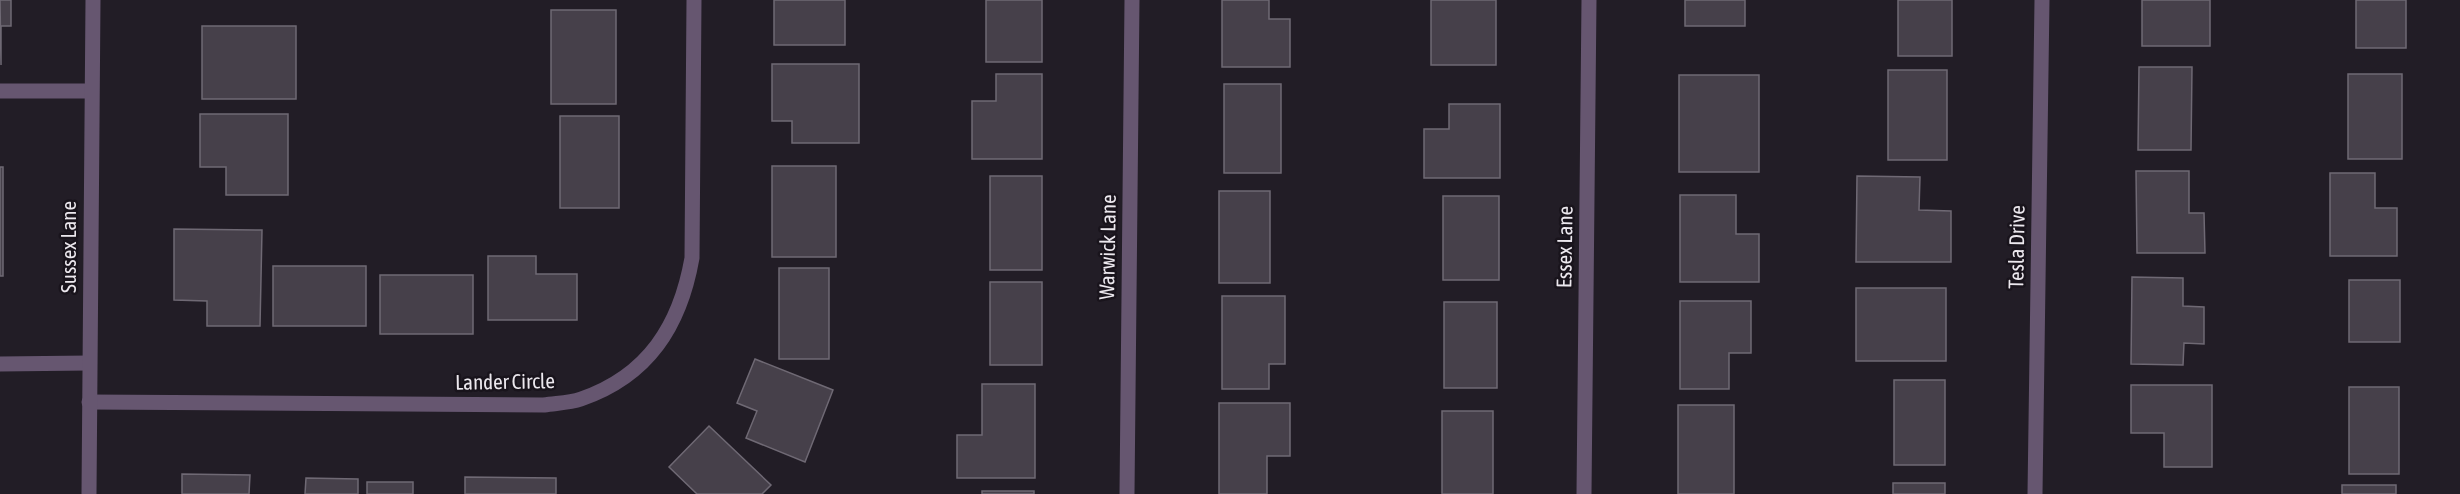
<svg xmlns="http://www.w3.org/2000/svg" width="2460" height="494" viewBox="0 0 2460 494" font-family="'Asap Condensed',sans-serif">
<rect width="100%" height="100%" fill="#221d26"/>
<g fill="#46404a" stroke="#6f6974" stroke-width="1.5">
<path d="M0 0H11V26H1V65Z"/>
<rect x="774" y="0" width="71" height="45"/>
<rect x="986" y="0" width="56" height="62"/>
<path d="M1222 0H1269V19H1290V67H1222Z"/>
<rect x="1431" y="0" width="65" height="65"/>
<rect x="1685" y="0" width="60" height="26"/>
<rect x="1898" y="0" width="54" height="56"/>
<rect x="2142" y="0" width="68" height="46"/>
<rect x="2356" y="0" width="50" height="48"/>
<rect x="551" y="10" width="65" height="94"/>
<rect x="202" y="26" width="94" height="73"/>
<path d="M772 64H859V143H792V121H772Z"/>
<path d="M2139 67H2192L2191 150H2138Z"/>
<rect x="1888" y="70" width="59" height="90"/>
<path d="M996 74H1042V159H972V101H996Z"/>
<rect x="2348" y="74" width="54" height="85"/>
<rect x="1679" y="75" width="80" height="97"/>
<rect x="1224" y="84" width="57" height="89"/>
<path d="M1449 104H1500V178H1424V129H1449Z"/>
<path d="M200 114H288V195H226V167H200Z"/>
<rect x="560" y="116" width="59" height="92"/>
<rect x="772" y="166" width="64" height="91"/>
<rect x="0" y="167" width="3" height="109"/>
<path d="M2136 171H2189V213H2204L2205 253H2137Z"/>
<path d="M2330 173H2375V208H2397V256H2330Z"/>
<rect x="990" y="176" width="52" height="94"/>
<path d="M1857 176 1920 177 1919 210 1951 211V262H1856Z"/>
<rect x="1219" y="191" width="51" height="92"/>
<path d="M1680 195H1736V234H1759V282H1680Z"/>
<rect x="1443" y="196" width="56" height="84"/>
<path d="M174 229 262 230 260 326H207V301L174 300Z"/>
<path d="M488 256H536V274H577V320H488Z"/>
<rect x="273" y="266" width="93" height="60"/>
<rect x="779" y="268" width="50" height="91"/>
<rect x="380" y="275" width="93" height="59"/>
<path d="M2132 277 2183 278V306L2204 307V344L2184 343 2183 365 2131 364Z"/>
<rect x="2349" y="280" width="51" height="62"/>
<rect x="990" y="282" width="52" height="83"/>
<rect x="1856" y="288" width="90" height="73"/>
<path d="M1222 296H1285V364H1269V389H1222Z"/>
<path d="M1680 301H1751V353H1729V389H1680Z"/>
<rect x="1444" y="302" width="53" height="86"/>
<path d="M755 359 833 390 805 462 746 438 757 411 737 403Z"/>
<rect x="1894" y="380" width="51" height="85"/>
<path d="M982 384H1035V478H957V435H982Z"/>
<path d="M2131 385H2212V467H2164V433H2131Z"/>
<rect x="2349" y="387" width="50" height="87"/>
<path d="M1219 403H1290V456H1267V494H1219Z"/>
<rect x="1678" y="405" width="56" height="89"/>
<rect x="1442" y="411" width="51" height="83"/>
<path d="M709 426 771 485 762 494H697L669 467Z"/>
<path d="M182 474 250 475 249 494H182Z"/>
<path d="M465 477 556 478V494H465Z"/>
<path d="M306 478 358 479V494H305Z"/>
<rect x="367" y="482" width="46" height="12"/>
<rect x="1893" y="483" width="52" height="11"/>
<rect x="2342" y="485" width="54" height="9"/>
<rect x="982" y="491" width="52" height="3"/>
</g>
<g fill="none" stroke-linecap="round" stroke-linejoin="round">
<g stroke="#665670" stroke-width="15">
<path d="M0 91H91"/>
<path d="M0 364 89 363"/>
<path d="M89 402 544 405C556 403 569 403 581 399 648 376 680 326 692 258L694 0"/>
<path d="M89 494 93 0"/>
<path d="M1127 494 1132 0"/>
<path d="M1584 494 1589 0"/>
<path d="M2035 494 2042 0"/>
</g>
</g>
<g text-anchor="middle" stroke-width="5" stroke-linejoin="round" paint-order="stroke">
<g font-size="21" fill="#ece8ee" stroke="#19141c">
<text transform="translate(69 247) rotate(-90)" y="7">Sussex Lane</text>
<text transform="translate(1108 247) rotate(-89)" y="7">Warwick Lane</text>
<text transform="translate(1565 247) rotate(-89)" y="7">Essex Lane</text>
<text transform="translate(2017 247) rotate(-89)" y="7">Tesla Drive</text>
<text transform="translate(505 382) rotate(-1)" y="7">Lander Circle</text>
</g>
</g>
</svg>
